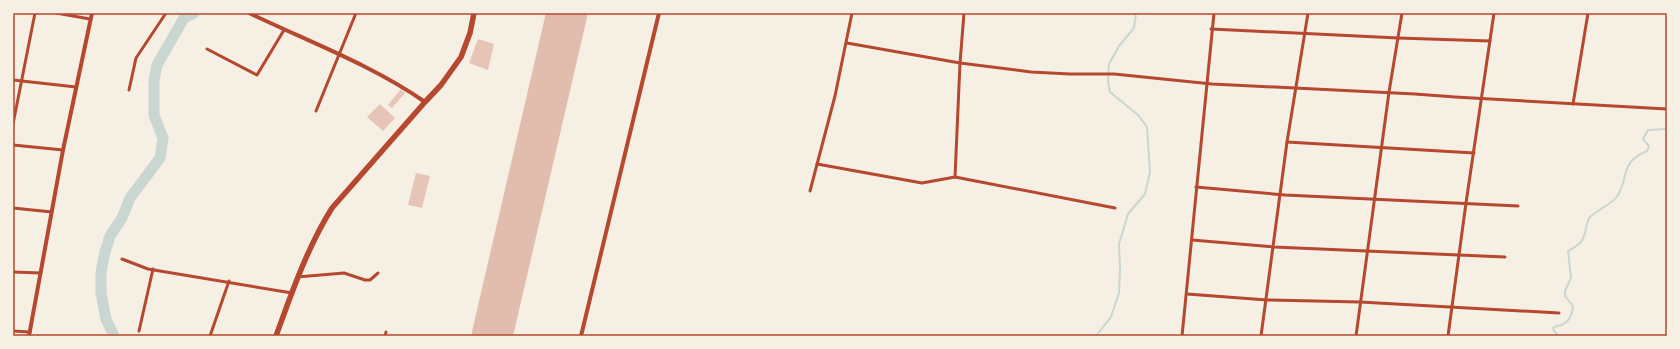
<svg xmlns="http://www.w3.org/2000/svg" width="1680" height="349" viewBox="0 0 1680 349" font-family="'DejaVu Sans',sans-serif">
<rect width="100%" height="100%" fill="#f6efe4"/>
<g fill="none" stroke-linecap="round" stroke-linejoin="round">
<g stroke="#c9d6d2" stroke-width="2">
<path d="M1096 336 1111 317 1119 293 1120 269 1119 244 1128 214 1145 194 1150 172 1147 127 1138 115 1110 92 1108 81 1109 64 1119 46 1134 28 1136 13"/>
<path d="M1559 336 1554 331 1553 328C1556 325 1558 326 1562 325 1570 321 1572 314 1573 306L1565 296V291L1571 278 1568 251C1589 240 1582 236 1589 218 1595 212 1612 203 1616 198 1630 179 1618 163 1647 151L1649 146 1643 139 1648 130 1667 129"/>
</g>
<path stroke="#c9d6d2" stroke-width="11" d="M114 336 106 319 101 293V272L105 252 110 236 122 218 130 198 160 158 163 138 154 115V81L157 65 184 18 194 13"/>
<path stroke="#e2bdae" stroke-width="41" d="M492 336 567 13"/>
</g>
<g fill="#e6c5b7">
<path d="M478 39 494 44 488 70 469 63Z"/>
<path d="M401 89 405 93 392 108 388 105Z"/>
<path d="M380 104 395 118 383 131 367 117Z"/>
<path d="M416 173 430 176 422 208 408 205Z"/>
</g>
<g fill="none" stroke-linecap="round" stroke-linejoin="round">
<g stroke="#b5482f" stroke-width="3">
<path d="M56 13 90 19"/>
<path d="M1211 29 1398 38 1490 41"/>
<path d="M847 43 960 63 1031 72 1070 74H1114L1212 84 1415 94 1455 97 1667 109"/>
<path d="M207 49 257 75 284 30"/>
<path d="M13 80 76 87"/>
<path d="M129 90 136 58 166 13"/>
<path d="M1573 104 1588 13"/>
<path d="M316 111 356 13"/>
<path d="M13 124 35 13"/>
<path d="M1287 142 1474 153"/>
<path d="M13 145 63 150"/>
<path d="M817 164 922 183 955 177 1115 208"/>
<path d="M955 177 960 63 964 13"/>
<path d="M1196 187 1285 195 1518 206"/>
<path d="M810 191 835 96 852 13"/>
<path d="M13 208 52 212"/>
<path d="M1192 240 1274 247 1505 257"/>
<path d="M122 259 148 269 292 293"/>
<path d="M13 272 41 273"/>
<path d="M297 277 344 273 365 280H370L378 273"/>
<path d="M1187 294 1267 300 1360 302 1559 313"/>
<path d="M13 331 30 332"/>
<path d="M139 331 153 269"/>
<path d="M210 336 229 281"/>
<path d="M385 336 386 332"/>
<path d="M1182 336 1214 13"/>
<path d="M1261 336 1287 142 1308 13"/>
<path d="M1356 336 1389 92 1402 13"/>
<path d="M1448 336 1466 203 1494 13"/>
</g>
<g stroke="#b5482f" stroke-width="4">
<path d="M249 13C307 41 372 65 425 102"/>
<path d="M29 336 63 150 92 13"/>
<path d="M581 336 659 13"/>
</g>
<path stroke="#b5482f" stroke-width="5.5" d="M276 336C292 292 307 248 332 208L425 102 441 85 461 57 470 33 474 13"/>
</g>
<rect width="1680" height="349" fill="none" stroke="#f6efe4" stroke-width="28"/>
<rect x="14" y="14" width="1652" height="321" fill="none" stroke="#b5482f" stroke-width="1.5"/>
</svg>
